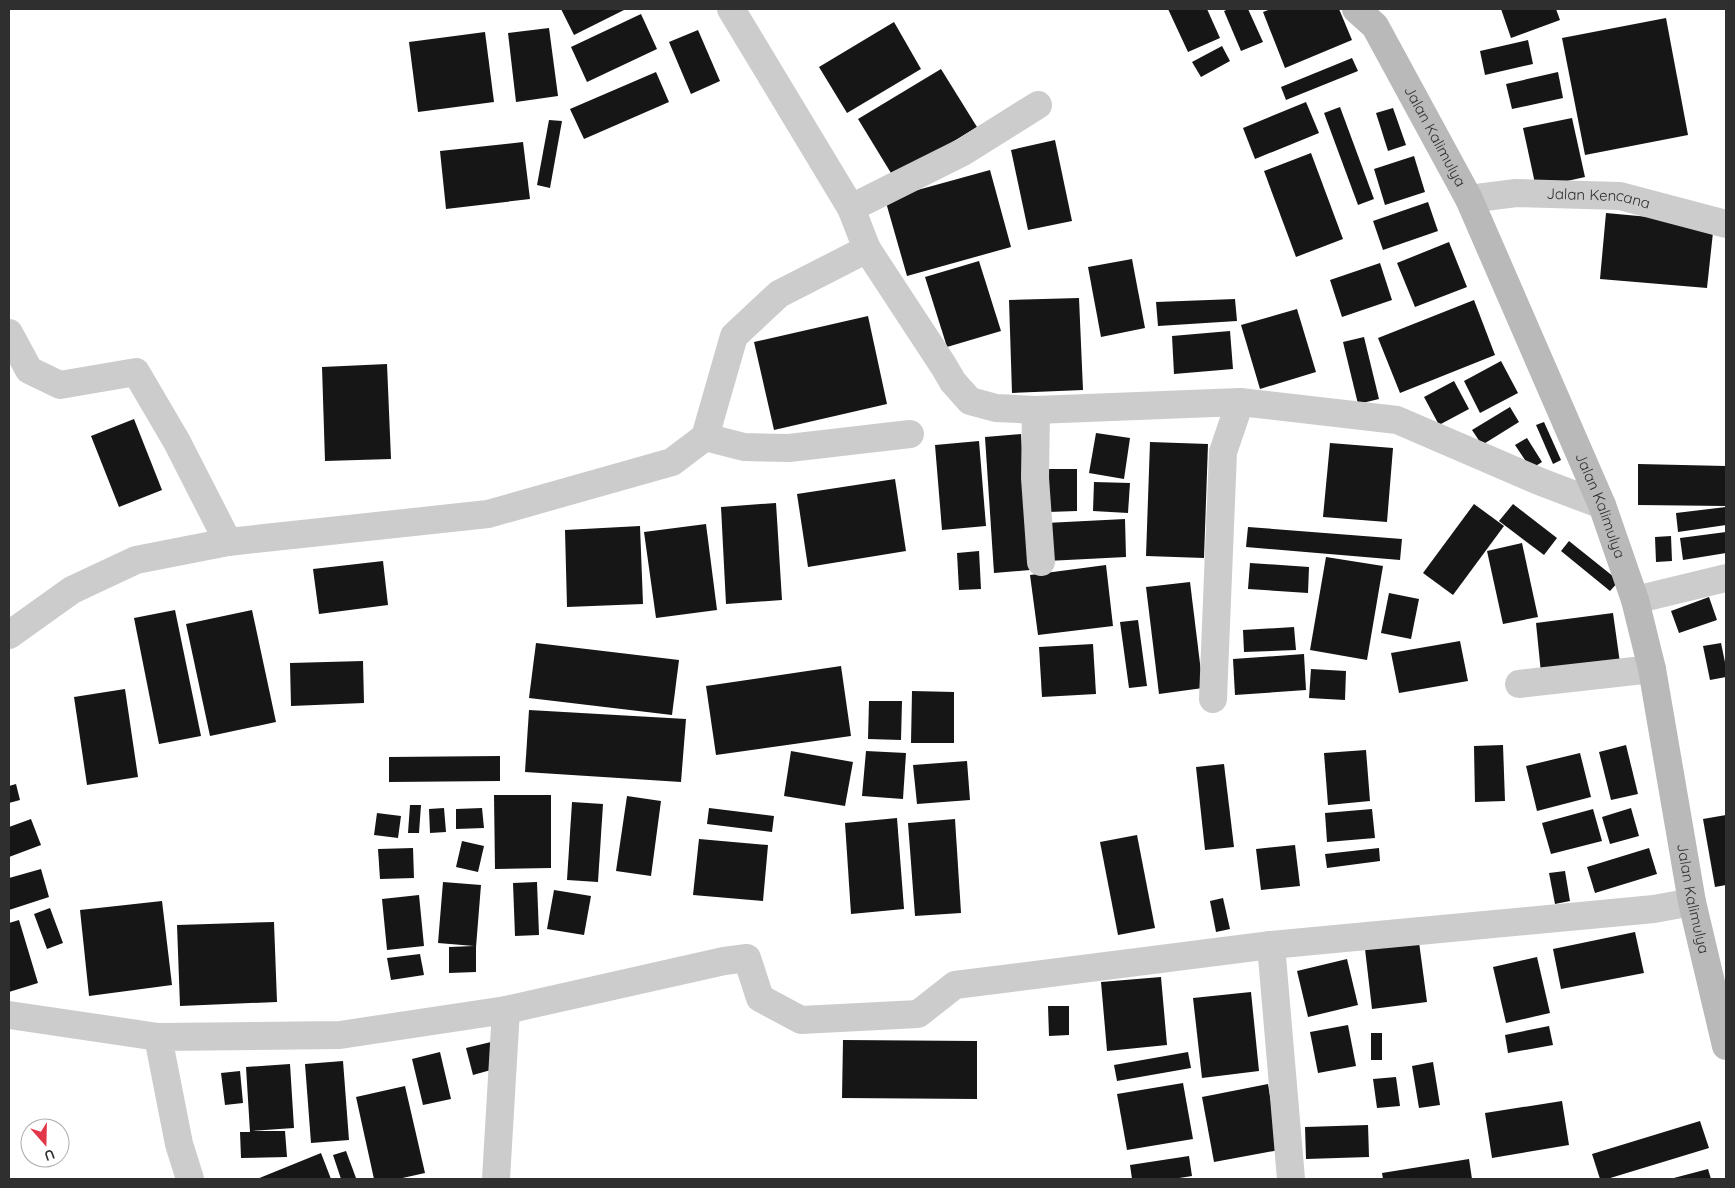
<svg xmlns="http://www.w3.org/2000/svg" width="1735" height="1188" viewBox="0 0 1735 1188" font-family="Quicksand,sans-serif">
<rect width="100%" height="100%" fill="#fff"/>
<g fill="#161616">
<path d="M561 9H626L574 35Z"/>
<path d="M1168 9H1207L1220 38 1188 52Z"/>
<path d="M1229 9H1248L1263 42 1241 51 1224 11Z"/>
<path d="M1271 9H1339L1352 40 1285 68 1263 12Z"/>
<path d="M1501 9H1556L1560 20 1511 38Z"/>
<path d="M641 14 657 49 587 82 571 47Z"/>
<path d="M1666 18 1688 135 1585 155 1562 38Z"/>
<path d="M894 22 921 69 847 113 819 67Z"/>
<path d="M549 28 558 96 516 102 508 33Z"/>
<path d="M698 30 720 81 691 94 669 42Z"/>
<path d="M485 32 494 102 418 112 409 42Z"/>
<path d="M1528 40 1533 64 1485 75 1480 51Z"/>
<path d="M1222 46 1230 61 1201 77 1192 62Z"/>
<path d="M1352 58 1358 71 1286 100 1281 87Z"/>
<path d="M941 69 977 127 894 178 858 119Z"/>
<path d="M656 72 669 102 584 139 570 109Z"/>
<path d="M1558 72 1563 98 1512 109 1506 84Z"/>
<path d="M1306 102 1319 133 1255 159 1243 128Z"/>
<path d="M1340 107 1374 199 1358 205 1324 113Z"/>
<path d="M1393 108 1406 145 1388 151 1376 113Z"/>
<path d="M1572 118 1585 177 1536 188 1523 128Z"/>
<path d="M549 120 562 121 550 188 537 185Z"/>
<path d="M1055 140 1072 221 1028 230 1011 150Z"/>
<path d="M523 142 530 199 446 209 440 151Z"/>
<path d="M1311 153 1343 239 1296 257 1264 171Z"/>
<path d="M1414 156 1425 192 1385 205 1374 169Z"/>
<path d="M990 170 1011 247 907 276 885 199Z"/>
<path d="M1428 202 1438 231 1383 250 1373 221Z"/>
<path d="M1606 213 1714 223 1707 288 1600 279Z"/>
<path d="M1449 242 1467 287 1415 307 1397 263Z"/>
<path d="M1132 259 1145 328 1101 337 1088 267Z"/>
<path d="M979 261 1001 331 947 347 925 277Z"/>
<path d="M1380 263 1392 300 1342 317 1330 280Z"/>
<path d="M1079 298 1083 390 1012 393 1009 300Z"/>
<path d="M1235 299 1237 321 1158 326 1156 302Z"/>
<path d="M1474 300 1495 355 1400 393 1378 338Z"/>
<path d="M1297 309 1316 372 1260 389 1241 325Z"/>
<path d="M868 316 887 404 774 430 754 342Z"/>
<path d="M1230 331 1233 369 1174 374 1172 336Z"/>
<path d="M1364 337 1379 399 1358 404 1343 342Z"/>
<path d="M1501 361 1518 393 1480 413 1464 381Z"/>
<path d="M387 364 391 459 325 461 322 367Z"/>
<path d="M1454 381 1469 409 1439 425 1424 397Z"/>
<path d="M1510 407 1519 422 1482 445 1472 430Z"/>
<path d="M134 419 162 490 119 507 91 436Z"/>
<path d="M1544 422 1561 460 1553 464 1536 425Z"/>
<path d="M1096 433 1130 438 1124 479 1089 473Z"/>
<path d="M1021 434 1030 570 994 573 985 437Z"/>
<path d="M1527 438 1542 462 1531 469 1515 445Z"/>
<path d="M979 441 986 526 942 530 935 445Z"/>
<path d="M1150 442 1208 444 1204 558 1146 556Z"/>
<path d="M1330 443 1393 448 1387 522 1323 517Z"/>
<path d="M1638 464 1726 466V506L1638 505Z"/>
<path d="M1048 469H1077V511L1048 512Z"/>
<path d="M895 479 906 551 808 567 797 494Z"/>
<path d="M1094 482 1130 483 1128 513 1093 511Z"/>
<path d="M776 503 782 600 726 604 721 507Z"/>
<path d="M1474 504 1504 526 1453 595 1423 573Z"/>
<path d="M1513 504 1557 538 1544 555 1499 521Z"/>
<path d="M1726 507V525L1678 532 1676 513Z"/>
<path d="M1125 519 1126 557 1047 561 1046 523Z"/>
<path d="M706 524 717 610 656 618 644 532Z"/>
<path d="M640 526 643 604 567 607 565 530Z"/>
<path d="M1248 527 1402 539 1400 560 1246 547Z"/>
<path d="M1726 532V553L1683 560 1680 538Z"/>
<path d="M1671 536 1672 561 1656 562 1655 537Z"/>
<path d="M1569 541 1619 581 1610 591 1561 551Z"/>
<path d="M1522 543 1538 617 1503 624 1487 551Z"/>
<path d="M979 551 981 589 959 590 957 553Z"/>
<path d="M1326 557 1383 566 1367 660 1310 650Z"/>
<path d="M383 561 388 605 319 614 313 569Z"/>
<path d="M1250 563 1309 567 1308 593 1248 589Z"/>
<path d="M1106 565 1113 626 1038 635 1030 575Z"/>
<path d="M1190 582 1203 688 1159 694 1146 587Z"/>
<path d="M1389 593 1419 599 1411 639 1381 633Z"/>
<path d="M1709 597 1717 620 1679 633 1671 611Z"/>
<path d="M175 610 201 736 159 744 134 618Z"/>
<path d="M252 610 276 722 210 736 186 624Z"/>
<path d="M1613 613 1620 663 1541 673 1536 623Z"/>
<path d="M1138 620 1147 686 1129 688 1120 622Z"/>
<path d="M1294 627 1296 650 1244 652 1243 630Z"/>
<path d="M1460 641 1468 681 1399 693 1391 653Z"/>
<path d="M536 643 679 660 672 715 529 698Z"/>
<path d="M1721 643 1726 667V677L1710 680 1703 646Z"/>
<path d="M1093 644 1096 694 1042 697 1039 647Z"/>
<path d="M1304 654 1306 690 1235 695 1233 659Z"/>
<path d="M363 661 364 703 291 706 290 663Z"/>
<path d="M841 666 851 736 716 755 706 686Z"/>
<path d="M1311 669 1346 671 1345 700 1309 698Z"/>
<path d="M125 689 138 777 87 785 74 697Z"/>
<path d="M912 691 954 692V743H911Z"/>
<path d="M869 701H902L901 740 868 739Z"/>
<path d="M529 710 686 719 681 782 525 772Z"/>
<path d="M1503 745 1505 801 1475 802 1474 746Z"/>
<path d="M1626 745 1638 794 1611 800 1599 752Z"/>
<path d="M1366 750 1370 801 1328 805 1324 753Z"/>
<path d="M791 751 853 762 845 806 784 796Z"/>
<path d="M866 751 906 753 903 799 862 796Z"/>
<path d="M1580 753 1591 797 1537 811 1526 766Z"/>
<path d="M500 756V781L389 782V757Z"/>
<path d="M967 761 970 800 917 804 913 765Z"/>
<path d="M1224 764 1234 847 1205 850 1196 767Z"/>
<path d="M16 784 20 800 9 803V786Z"/>
<path d="M494 795H551V868L495 869Z"/>
<path d="M627 796 661 801 651 876 616 871Z"/>
<path d="M572 802 603 804 598 882 567 880Z"/>
<path d="M410 805H421L419 833H408Z"/>
<path d="M444 808 446 832 430 833 429 809Z"/>
<path d="M482 808 484 828 456 829V809Z"/>
<path d="M709 808 774 816 772 832 707 824Z"/>
<path d="M1631 808 1639 836 1610 844 1602 817Z"/>
<path d="M1372 809 1375 838 1327 842 1325 813Z"/>
<path d="M1593 809 1602 841 1551 854 1542 823Z"/>
<path d="M377 813 401 816 398 838 374 835Z"/>
<path d="M1726 815V885L1715 887 1703 819Z"/>
<path d="M897 818 904 909 851 914 845 823Z"/>
<path d="M31 819 41 845 9 857V827Z"/>
<path d="M955 819 961 913 915 916 908 823Z"/>
<path d="M1137 835 1155 928 1118 935 1100 842Z"/>
<path d="M699 839 768 845 763 901 693 895Z"/>
<path d="M462 841 484 846 478 872 456 867Z"/>
<path d="M1295 845 1300 886 1261 890 1256 849Z"/>
<path d="M413 848 414 878 380 879 378 849Z"/>
<path d="M1379 848 1380 861 1327 868 1325 854Z"/>
<path d="M1649 848 1657 874 1595 893 1587 867Z"/>
<path d="M41 869 49 897 9 910V878Z"/>
<path d="M1565 871 1570 901 1555 904 1549 873Z"/>
<path d="M443 882 481 885 476 947V972L449 973V947L474 946 438 943Z"/>
<path d="M537 882 539 935 515 936 513 883Z"/>
<path d="M554 890 591 896 584 935 547 929Z"/>
<path d="M419 895 424 946 387 950 382 899Z"/>
<path d="M1223 898 1230 929 1216 932 1210 901Z"/>
<path d="M162 901 172 985 89 996 80 910Z"/>
<path d="M50 908 63 943 47 949 34 914Z"/>
<path d="M19 920 38 983 9 992V923Z"/>
<path d="M274 922 277 1002 180 1006 177 925Z"/>
<path d="M1635 932 1644 973 1561 989 1553 949Z"/>
<path d="M1419 942 1427 1002 1372 1009 1365 949Z"/>
<path d="M420 954 424 975 391 980 387 958Z"/>
<path d="M1537 957 1550 1013 1506 1023 1493 967Z"/>
<path d="M1347 959 1358 1005 1308 1017 1297 971Z"/>
<path d="M1161 977 1167 1045 1107 1051 1101 982Z"/>
<path d="M1251 992 1259 1071 1202 1078 1193 998Z"/>
<path d="M1048 1006H1069V1035L1049 1036Z"/>
<path d="M1348 1025 1356 1066 1318 1073 1310 1032Z"/>
<path d="M1549 1026 1553 1045 1508 1053 1505 1035Z"/>
<rect x="1371" y="1033" width="11" height="27"/>
<path d="M843 1040 977 1041V1099L842 1098Z"/>
<path d="M491 1042 498 1068 473 1075 466 1048Z"/>
<path d="M440 1052 451 1099 423 1105 412 1059Z"/>
<path d="M1188 1052 1191 1068 1117 1081 1114 1065Z"/>
<path d="M343 1061 349 1140 311 1143 305 1064Z"/>
<path d="M1433 1062 1440 1105 1419 1108 1412 1066Z"/>
<path d="M290 1064 294 1128 252 1131H285L287 1157 241 1158 240 1132H250L246 1067Z"/>
<path d="M240 1071 243 1103 225 1105 221 1073Z"/>
<path d="M1396 1077 1400 1106 1377 1108 1373 1079Z"/>
<path d="M1183 1083 1193 1139 1127 1150 1117 1094Z"/>
<path d="M1268 1084 1279 1150 1214 1162 1202 1097Z"/>
<path d="M405 1086 425 1173 398 1179H374L356 1097Z"/>
<path d="M1562 1101 1569 1145 1492 1158 1485 1113Z"/>
<path d="M1700 1121 1709 1148 1607 1179H1600L1592 1154Z"/>
<path d="M1368 1125 1369 1157 1306 1159 1305 1127Z"/>
<path d="M346 1151 356 1178 351 1179H341L333 1155Z"/>
<path d="M321 1153 331 1179H257Z"/>
<path d="M1189 1156 1192 1176 1173 1179H1132L1130 1165Z"/>
<path d="M1469 1159 1472 1179H1383L1382 1173Z"/>
<path d="M1708 1169 1711 1179H1670Z"/>
</g>
<g fill="none" stroke-linecap="round" stroke-linejoin="round">
<g stroke="#ccc" stroke-width="28">
<path d="M731 9 851 208 867 249 943 365 953 382 970 401 996 408 1036 410 1240 402 1397 420 1541 482 1602 505"/>
<path id="s1" d="M1469 199 1516 193 1620 196 1726 224"/>
<path d="M851 208 963 152 1038 105"/>
<path d="M9 333 29 370 60 385 136 372 177 442 228 542"/>
<path d="M1036 410 1035 478 1041 562"/>
<path d="M705 437 744 447 789 448 910 434"/>
<path d="M1635 600 1726 578"/>
<path d="M9 635 72 590 136 560 228 542 488 514 672 462 705 437 734 336 779 294 867 249"/>
<path d="M1519 684 1652 669"/>
<path d="M1213 699 1223 452 1240 402"/>
<path d="M1271 945 1291 1179"/>
<path d="M9 1015 158 1037"/>
<path d="M190 1179 179 1144 158 1037 340 1035 506 1010 724 961 747 958 760 998 801 1020 918 1014 955 985 1271 945 1654 909 1692 902"/>
<path d="M496 1179 506 1010"/>
</g>
<path stroke="#b9b9b9" stroke-width="28" id="s2" d="M1356 9 1375 26 1469 199 1602 505 1635 600 1652 669 1692 902 1726 1046"/>
</g>
<g text-anchor="middle" stroke-width="5" stroke-linejoin="round" paint-order="stroke">
<g font-size="15" fill="#2f2f2f" stroke="#fff">
<text dy="5" stroke="none"><textPath href="#s2" startOffset="151">Jalan Kalimulya</textPath></text>
<text dy="5" stroke="none"><textPath href="#s1" startOffset="130">Jalan Kencana</textPath></text>
<text dy="5" stroke="none"><textPath href="#s2" startOffset="556">Jalan Kalimulya</textPath></text>
<text dy="5" stroke="none"><textPath href="#s2" startOffset="961">Jalan Kalimulya</textPath></text>
</g>
</g>
<rect width="1735" height="1188" fill="none" stroke="#2f2f2f" stroke-width="20"/>
<g transform="translate(45 1143) rotate(160)"><circle r="24" fill="#ffffff" stroke="#acacac"/>
<path d="M0-4L9 19L0 12L-9 19Z" fill="#e23649"/>
<text y="-8" font-size="14" font-weight="bold" text-anchor="middle" fill="#2f2f2f">U</text>
</g>
</svg>
